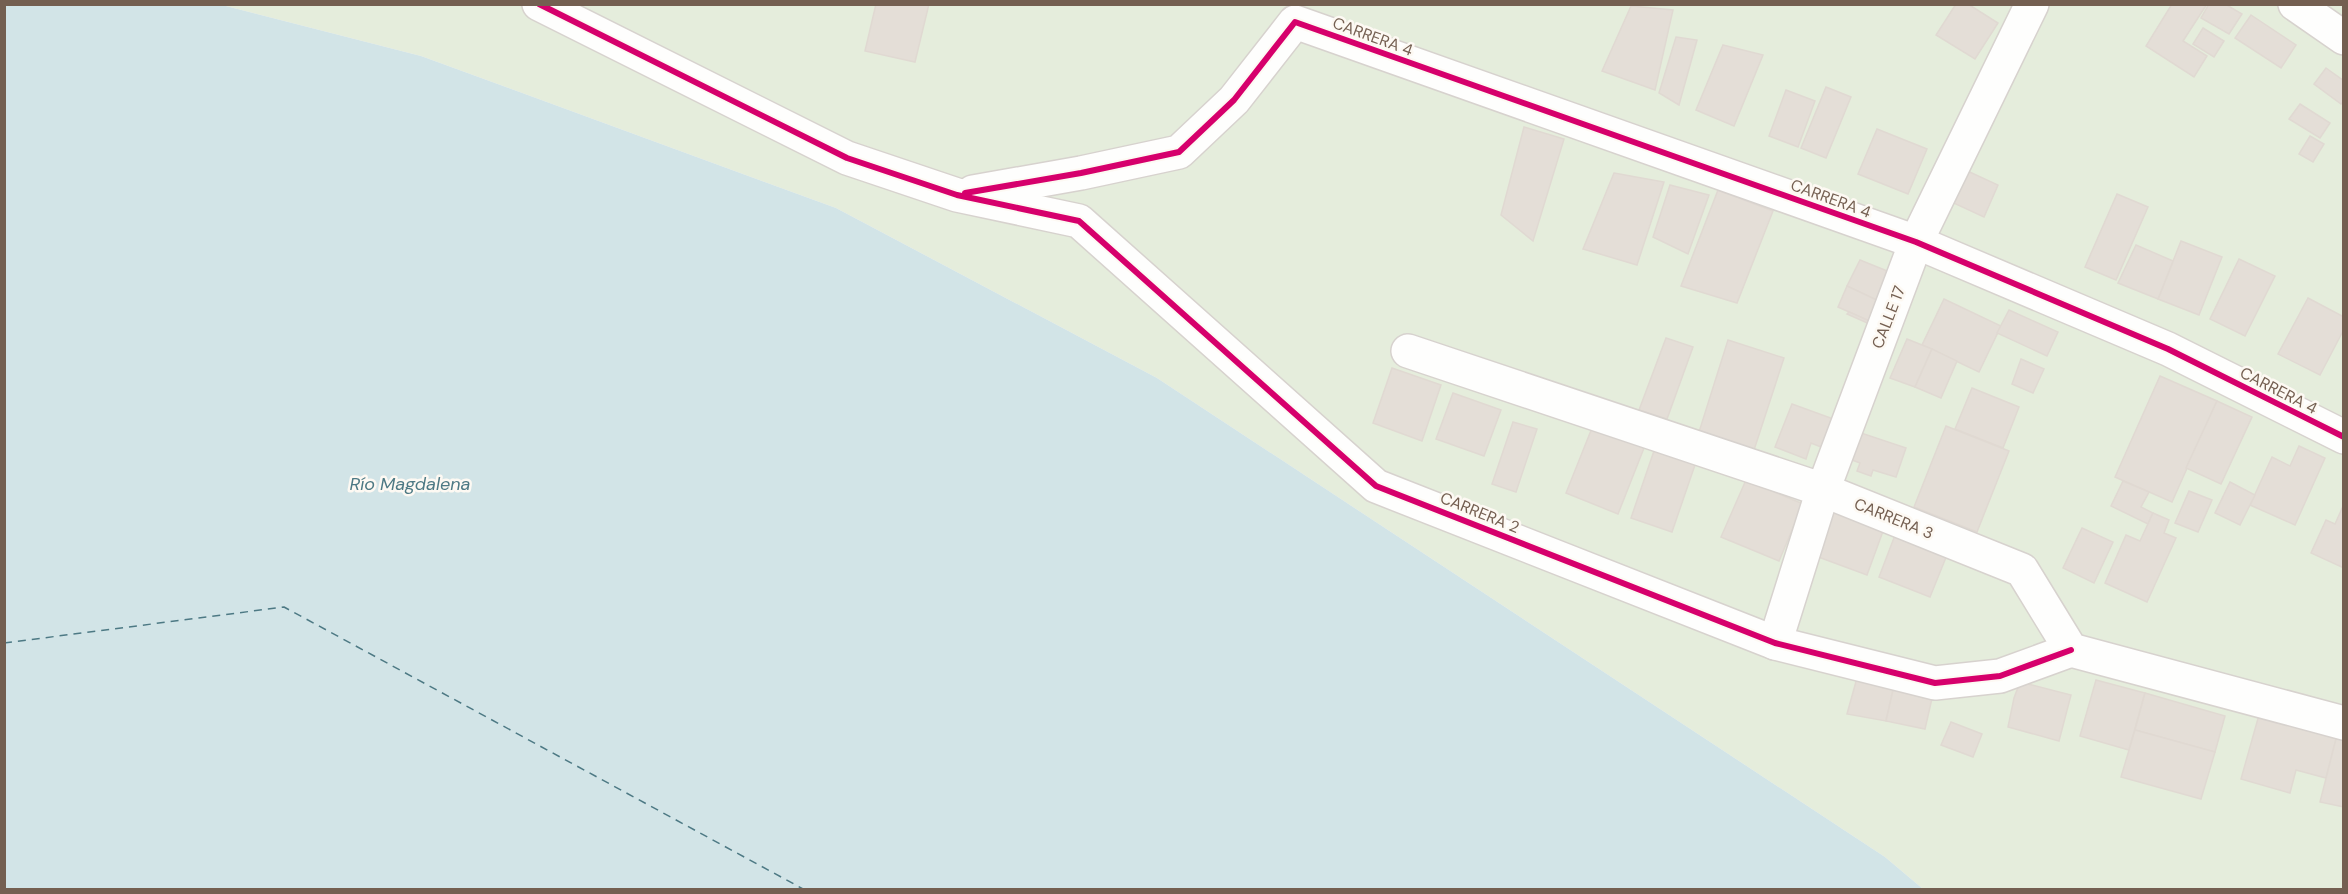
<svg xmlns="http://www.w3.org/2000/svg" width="2348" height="894" viewBox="0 0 2348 894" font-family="'DM Sans',sans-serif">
<rect width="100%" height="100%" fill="#f8f5f0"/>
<path fill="#e5eddc" d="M222 5H2343V889H1923L1885 857 1157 378 836 208 421 56Z"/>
<path fill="#d2e4e7" d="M5 4 222 5 421 56 836 208 1157 378 1885 857 1923 889H5Z"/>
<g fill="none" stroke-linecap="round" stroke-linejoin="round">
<path stroke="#4d7984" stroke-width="1.5" stroke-dasharray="8 6" stroke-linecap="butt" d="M4 643 284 607 805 890"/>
</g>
<g fill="#e4ded7" stroke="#e0d9d2" stroke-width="1.5">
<path d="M876 4H929L915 62 865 51Z"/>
<path d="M1956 4H1968L1998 23 1975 59 1936 35Z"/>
<path d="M2172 4H2207L2183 41 2207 56 2194 77 2146 46Z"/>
<path d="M2209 4H2225L2242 14 2229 34 2201 18Z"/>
<path d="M1631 6 1673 10 1655 90 1602 71Z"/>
<path d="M2251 15 2296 45 2281 68 2235 38Z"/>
<path d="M2203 28 2224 41 2214 57 2193 44Z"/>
<path d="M1676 37 1697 40 1679 105 1659 93Z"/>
<path d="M1723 45 1763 55 1734 126 1696 110Z"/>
<path d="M2326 68 2344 81V101L2341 104 2314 84Z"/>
<path d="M1826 87 1851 97 1826 158 1801 148Z"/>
<path d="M1786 90 1815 101 1798 147 1769 136Z"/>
<path d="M2300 104 2330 123 2320 138 2289 119Z"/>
<path d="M1524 127 1564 139 1533 241 1501 215Z"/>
<path d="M1877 129 1927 149 1908 194 1858 174Z"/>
<path d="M2310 136 2324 144 2313 162 2299 154Z"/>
<path d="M1961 168 1998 185 1984 217 1947 200Z"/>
<path d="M1614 173 1664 182 1637 265 1583 249Z"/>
<path d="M1670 185 1709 195 1688 254 1653 237Z"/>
<path d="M1718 190 1773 211 1737 303 1681 286Z"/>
<path d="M2117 194 2148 207 2116 280 2085 267Z"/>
<path d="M2181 241 2222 257 2199 315 2158 299Z"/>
<path d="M2136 245 2173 261 2158 299 2118 283Z"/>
<path d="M2239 259 2275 276 2245 336 2210 319Z"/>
<path d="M1860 260 1897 275 1883 303 1847 286Z"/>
<path d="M1847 286 1883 303 1874 323 1838 307Z"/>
<path d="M2308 298 2344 317V329L2320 375 2278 354Z"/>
<path d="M1944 299 2001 326 1979 372 1922 345Z"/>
<path d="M2009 310 2058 332 2047 356 1997 333Z"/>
<path d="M1849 312 1874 323 1872 325 1847 314Z"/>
<path d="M1666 338 1693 347 1667 419 1639 410Z"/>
<path d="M1907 339 1932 349 1915 387 1890 378Z"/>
<path d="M1728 340 1784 358 1754 450 1699 432Z"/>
<path d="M1932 349 1957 361 1941 398 1915 387Z"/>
<path d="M2021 359 2044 369 2033 393 2012 384Z"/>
<path d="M1392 368 1441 385 1422 441 1373 423Z"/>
<path d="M2160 376 2217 401 2172 502 2115 477Z"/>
<path d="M1972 388 2019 407 2003 448 1955 429Z"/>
<path d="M1453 393 1501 410 1484 456 1436 439Z"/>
<path d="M2217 401 2252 417 2221 484 2186 468Z"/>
<path d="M1792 404 1836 420 1826 449 1811 443 1806 459 1775 447Z"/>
<path d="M1513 422 1537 429 1516 492 1492 484Z"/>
<path d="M1594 423 1646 443 1618 514 1566 493Z"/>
<path d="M1946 426 2009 451 1977 532 1914 507Z"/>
<path d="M1861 433 1906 448 1896 477 1873 470 1871 476 1857 471 1860 463 1852 460Z"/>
<path d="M2299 446 2325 458 2295 525 2250 505 2272 457 2290 466Z"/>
<path d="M1655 448 1696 462 1672 532 1631 518Z"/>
<path d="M1746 480 1803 504 1779 561 1721 537Z"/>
<path d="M2123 481 2149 492 2141 507 2153 513 2148 524 2111 506Z"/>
<path d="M2230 482 2255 495 2240 525 2215 513Z"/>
<path d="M2189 491 2212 500 2198 532 2175 523Z"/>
<path d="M1832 504 1886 523 1867 575 1813 555Z"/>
<path d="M2344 504V568L2311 553 2326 520 2335 524Z"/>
<path d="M2153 513 2169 520 2164 533 2176 538 2147 602 2105 583 2126 535 2140 541Z"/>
<path d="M2082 528 2113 542 2094 583 2063 568Z"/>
<path d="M1897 530 1949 550 1930 597 1879 577Z"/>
<path d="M1857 678 1894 686 1886 721 1847 714Z"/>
<path d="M2096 680 2145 693 2129 750 2080 736Z"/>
<path d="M2020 682 2071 695 2059 741 2008 727 2014 698Z"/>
<path d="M1894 686 1933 694 1925 729 1886 721Z"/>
<path d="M2145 693 2225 716 2215 752 2135 730Z"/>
<path d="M2259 715 2337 735 2326 778 2296 770 2290 793 2241 779Z"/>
<path d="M1951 722 1982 734 1973 757 1941 745Z"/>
<path d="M2135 730 2215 752 2201 799 2121 777Z"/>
<path d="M2337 735 2344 736V807L2320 802Z"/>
</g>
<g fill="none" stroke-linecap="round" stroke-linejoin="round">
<defs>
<g id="street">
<path d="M539 4 847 158 957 195 1079 221 1376 486 1775 643 1935 683 2000 676 2071 650"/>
<path d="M2295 4 2344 38"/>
<path d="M973 192 1081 173 1179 152 1234 100 1295 22 1916 242 2168 349 2344 437"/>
<path d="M1408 351 1823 490 2022 570 2071 650 2344 723"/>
<path d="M1775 643 1823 490 1916 242 2032 4"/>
</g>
</defs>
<use href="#street" stroke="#d7d2ce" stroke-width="36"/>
<use href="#street" stroke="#fefefd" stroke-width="33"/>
<defs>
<g id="cycleway">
<path d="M539 4 847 158 957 195 1079 221 1376 486 1775 643 1935 683 2000 676 2071 650"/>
<path d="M965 193 1081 173 1179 152 1234 100 1295 22 1916 242 2168 349 2344 437"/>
</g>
</defs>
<use href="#cycleway" stroke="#fdf9f3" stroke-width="10"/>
<use href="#cycleway" stroke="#d6006c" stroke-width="6"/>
</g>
<g text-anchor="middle" stroke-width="5" stroke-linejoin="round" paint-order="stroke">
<g font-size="16" fill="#745f51" stroke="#fdf9f3">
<text transform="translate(1373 36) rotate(20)" y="6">CARRERA 4</text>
<text transform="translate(1831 198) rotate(20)" y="6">CARRERA 4</text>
<text transform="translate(1888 317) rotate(-69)" y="6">CALLE 17</text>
<text transform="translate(2279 390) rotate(27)" y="6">CARRERA 4</text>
<text transform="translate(1480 512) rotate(22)" y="6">CARRERA 2</text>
<text transform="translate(1894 518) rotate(22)" y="6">CARRERA 3</text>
</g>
<g font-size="18" font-style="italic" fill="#4d7984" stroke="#fdf9f3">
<text x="410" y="490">Río Magdalena</text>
</g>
</g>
<rect width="2348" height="894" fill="none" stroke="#745f51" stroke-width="12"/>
</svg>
